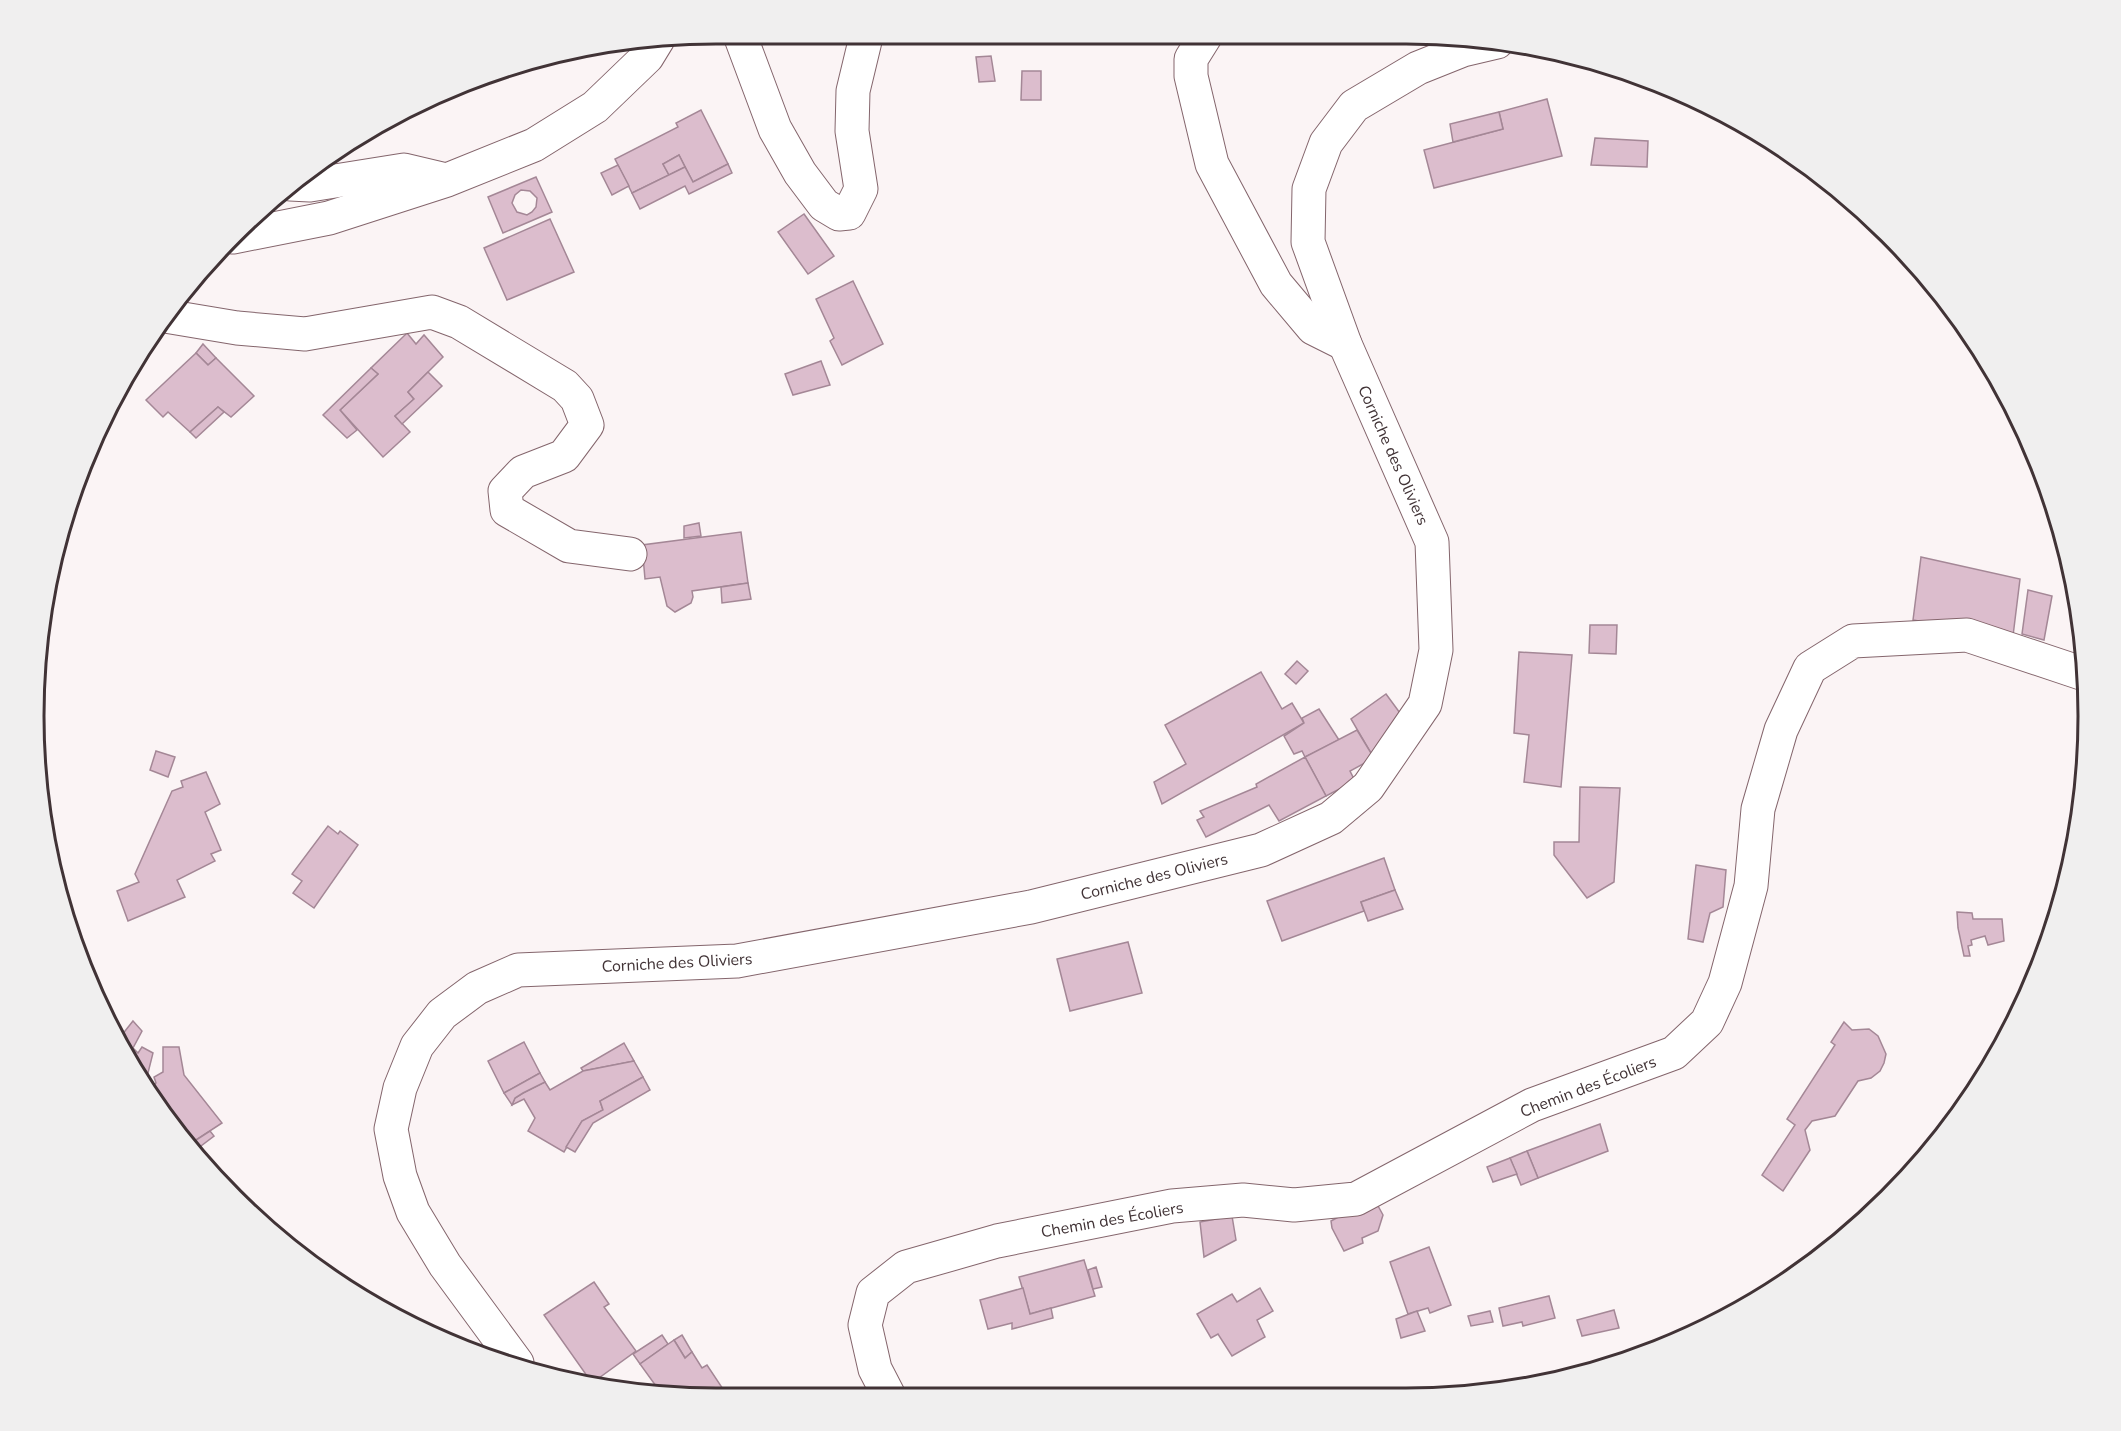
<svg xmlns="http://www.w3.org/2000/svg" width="2121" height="1431" viewBox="0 0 2121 1431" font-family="'Nunito Sans',sans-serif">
<rect width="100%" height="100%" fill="#fbf4f5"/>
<g fill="#dcbdcd" stroke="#a48796" stroke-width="1.5" fill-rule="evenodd">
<path d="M608 43 599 51 594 46Z"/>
<path d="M991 56 995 81 979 82 976 57Z"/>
<path d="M1022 71H1041V100H1021Z"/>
<path d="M1547 99 1562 156 1434 188 1424 150 1503 129 1499 112Z"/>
<path d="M701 110 728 164 693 182 679 155 663 164 669 175 632 193 615 159 678 127 676 123Z"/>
<path d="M1499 112 1503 129 1453 142 1450 124Z"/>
<path d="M1595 138 1648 141 1647 167 1591 165Z"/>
<path d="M679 155 685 167 669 175 663 164Z"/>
<path d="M728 164 732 173 689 194 685 186 640 209 632 193 685 167 693 182Z"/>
<path d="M618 165 629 186 612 195 601 173Z"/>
<path d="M536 177 552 212 503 233 488 197ZM521 190 530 191 537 198 536 207 532 212 527 215 517 212 512 203 515 195Z"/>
<path d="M804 214 834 256 808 274 778 232Z"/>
<path d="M550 219 574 272 507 300 484 248Z"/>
<path d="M853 281 883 344 842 365 830 341 834 338 816 299Z"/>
<path d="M407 333 416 344 424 335 443 357 408 392 414 399 395 416 410 432 383 457 340 410 378 374 371 368Z"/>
<path d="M203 344 216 358 208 365 196 353Z"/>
<path d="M196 353 208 365 216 358 254 396 231 417 218 407 190 432 168 412 163 417 146 400Z"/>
<path d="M821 361 830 385 793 395 785 374Z"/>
<path d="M371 368 378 374 340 410 357 430 347 438 323 415Z"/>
<path d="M428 372 442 386 402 424 395 416 414 399 408 392Z"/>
<path d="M218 407 224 412 196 438 190 432Z"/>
<path d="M699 523 701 536 684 538V526Z"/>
<path d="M741 532 748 583 692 591 693 597 691 603 675 612 667 606 660 577 645 579 642 545Z"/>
<path d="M1921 557 2020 579 2013 636 1913 620Z"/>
<path d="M48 574 52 605H43L46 582Z"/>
<path d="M748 583 751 599 722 603 721 587Z"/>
<path d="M2028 590 2052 596 2044 640 2022 634Z"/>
<path d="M1590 625H1617L1616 654 1589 653Z"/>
<path d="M1519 652 1572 655 1561 787 1524 782 1529 735 1514 733Z"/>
<path d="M1297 661 1308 671 1296 684 1285 674Z"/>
<path d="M1261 672 1282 709 1292 703 1304 723 1162 804 1154 782 1186 764 1165 725Z"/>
<path d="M1386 694 1400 713 1372 755 1351 719Z"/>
<path d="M1319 709 1339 740 1305 757 1302 751 1294 754 1284 736 1304 723 1302 718Z"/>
<path d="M1357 730 1374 758 1350 771 1355 781 1326 796 1305 757Z"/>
<path d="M156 751 175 757 168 777 150 770Z"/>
<path d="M1305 757 1326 796 1279 821 1269 805 1206 837 1197 820 1204 817 1200 811 1257 787 1256 784Z"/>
<path d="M206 772 220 804 205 812 221 850 211 854 215 861 177 880 185 897 128 921 117 891 139 882 135 874 172 791 183 787 181 781Z"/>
<path d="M1580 787 1620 788 1614 882 1587 898 1554 855V842H1579Z"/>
<path d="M328 826 338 834 340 831 358 845 314 908 293 893 302 881 292 874Z"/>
<path d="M1384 858 1395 890 1361 902 1364 911 1282 941 1267 901Z"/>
<path d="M1696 865 1726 870 1723 907 1710 913 1703 942 1688 939Z"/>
<path d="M1395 890 1403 909 1368 921 1361 902Z"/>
<path d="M1957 912 1972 913 1973 919H2002L2004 941 1988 945 1985 936 1971 940 1972 945 1968 946 1970 956H1964L1958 928Z"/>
<path d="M1128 942 1142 993 1070 1011 1057 959Z"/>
<path d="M133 1021 142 1031 133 1048 138 1053 142 1047 153 1053 146 1081 142 1079 124 1056 117 1041Z"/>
<path d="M1844 1022 1852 1030 1869 1029 1878 1036 1886 1054 1884 1063 1880 1071 1871 1078 1858 1081 1835 1116 1812 1121 1805 1130 1810 1150 1783 1191 1762 1175 1795 1125 1787 1119 1835 1045 1831 1042Z"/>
<path d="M524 1042 540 1073 504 1093 488 1061Z"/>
<path d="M624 1043 634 1061 583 1071 581 1068Z"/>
<path d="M163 1047H179L184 1075 222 1123 193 1142 150 1087 156 1083 154 1077 163 1072Z"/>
<path d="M634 1061 643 1077 600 1101 603 1110 582 1121 564 1152 528 1131 535 1118 524 1099 512 1105 515 1098 523 1093 545 1082 550 1090 583 1071Z"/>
<path d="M540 1073 545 1082 523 1093 515 1098 512 1105 504 1093Z"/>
<path d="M643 1077 650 1090 593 1123 575 1152 566 1147 582 1121 603 1110 600 1101Z"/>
<path d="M1600 1124 1608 1151 1538 1178 1527 1151Z"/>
<path d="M210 1131 214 1136 197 1149 193 1142Z"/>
<path d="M1527 1151 1538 1178 1521 1185 1510 1158Z"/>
<path d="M1510 1158 1517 1174 1493 1182 1487 1167Z"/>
<path d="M1377 1204 1383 1215 1378 1231 1362 1238 1363 1243 1344 1251 1332 1228 1331 1221 1351 1210Z"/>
<path d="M1232 1216 1236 1240 1204 1257 1200 1222Z"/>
<path d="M1429 1247 1451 1305 1430 1313 1428 1308 1408 1314 1390 1262Z"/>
<path d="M1084 1260 1095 1296 1030 1314 1019 1277Z"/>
<path d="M1096 1267 1102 1287 1093 1289 1088 1270Z"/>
<path d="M594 1282 609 1304 604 1307 636 1351 592 1383 544 1315Z"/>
<path d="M1023 1288 1030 1314 1051 1308 1053 1318 1012 1329V1323L988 1329 980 1300Z"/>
<path d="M1260 1288 1273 1311 1257 1320 1265 1337 1232 1356 1218 1334 1211 1338 1197 1314 1232 1294 1237 1302Z"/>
<path d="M1549 1296 1555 1318 1523 1326 1522 1322 1503 1326 1499 1308Z"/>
<path d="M1614 1310 1619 1328 1582 1336 1577 1320Z"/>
<path d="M1417 1311 1425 1331 1401 1338 1396 1319Z"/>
<path d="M1490 1311 1493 1322 1471 1326 1468 1316Z"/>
<path d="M662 1335 668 1344 640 1364 633 1354Z"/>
<path d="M682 1335 692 1352 685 1358 674 1340Z"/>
<path d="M674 1340 685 1358 692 1352 702 1368 707 1365 729 1398 669 1393 668 1392 661 1393 640 1364Z"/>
</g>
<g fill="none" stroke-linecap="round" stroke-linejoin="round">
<defs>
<g id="minor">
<path d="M1206 35 1191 59V76L1212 164 1276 284 1313 328 1345 344"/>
<path d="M741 38 775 129 800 173 824 205 839 214 849 213 861 189 852 131 853 91 866 37"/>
<path d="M290 184 310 185 404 170 442 179"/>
<path d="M233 237 329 218 447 180 534 145 595 107 647 57 658 39"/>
<path d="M165 316 237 328 305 334 432 312 459 322 565 386 577 399 587 425 564 456 523 472 505 491 507 510 569 546 630 554"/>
<path d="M517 1363 445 1265 413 1212 400 1176 391 1129 400 1088 417 1046 442 1014 477 988 518 970 737 961 1031 907 1261 850 1331 818 1368 787 1425 704 1436 650 1432 542 1345 344 1308 242 1309 189 1326 143 1354 106 1418 68 1463 50 1497 42"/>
<path d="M890 1398 875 1369 865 1325 873 1293 906 1267 997 1241 1172 1206 1243 1200 1294 1205 1356 1199 1532 1105 1674 1053 1707 1022 1725 983 1751 886 1758 809 1781 730 1810 668 1853 641 1967 635 2084 674"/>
</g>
</defs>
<use href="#minor" stroke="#84656c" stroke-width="35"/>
<use href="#minor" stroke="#fff" stroke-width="33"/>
</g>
<g text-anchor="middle" stroke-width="4.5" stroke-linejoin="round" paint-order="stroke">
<g font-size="16" fill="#413336" stroke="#fff">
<text transform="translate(1394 455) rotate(66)" y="6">Corniche des Oliviers</text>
<text transform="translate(1154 876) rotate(-14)" y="6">Corniche des Oliviers</text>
<text transform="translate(677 962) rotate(-3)" y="6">Corniche des Oliviers</text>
<text transform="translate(1588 1086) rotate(-21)" y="6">Chemin des Écoliers</text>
<text transform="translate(1112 1219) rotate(-10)" y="6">Chemin des Écoliers</text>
</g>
</g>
<path d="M0 0H2121V1431H0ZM716 44H1406A672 672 0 0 1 2078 716V716A672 672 0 0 1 1406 1388H716A672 672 0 0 1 44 716V716A672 672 0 0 1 716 44Z" fill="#f0efef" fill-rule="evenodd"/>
<path fill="none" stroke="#413336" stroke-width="3" d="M716 44H1406A672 672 0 0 1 2078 716V716A672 672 0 0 1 1406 1388H716A672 672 0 0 1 44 716V716A672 672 0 0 1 716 44Z"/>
</svg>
